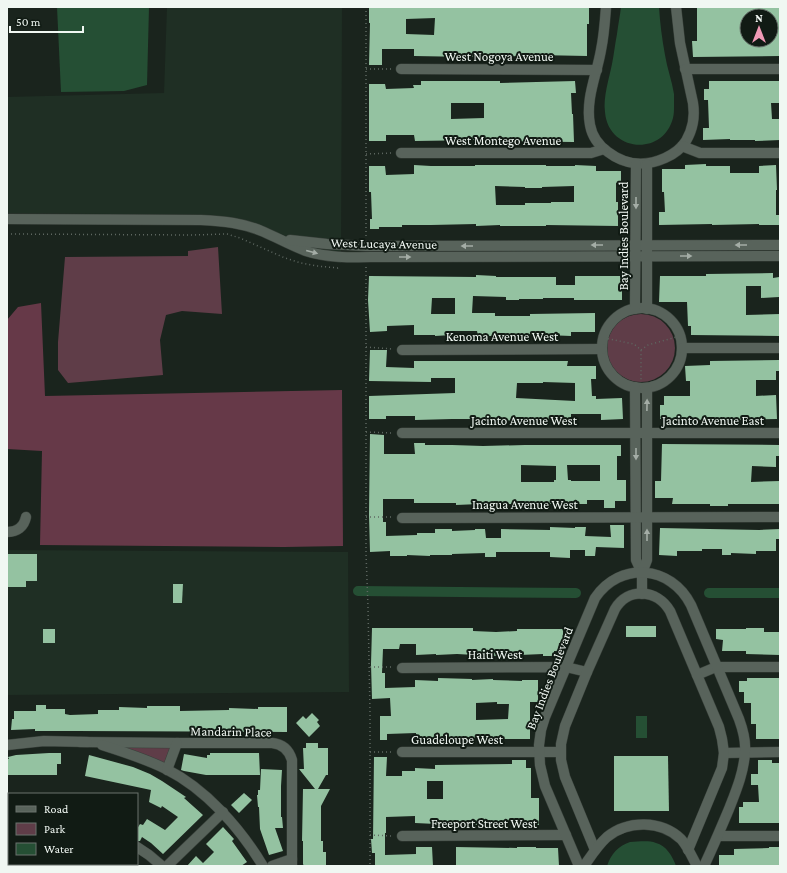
<svg xmlns="http://www.w3.org/2000/svg" width="787" height="873" viewBox="0 0 787 873" font-family="'Crimson Pro',serif">
<rect width="100%" height="100%" fill="#1a241d"/>
<g fill="#1f2f24">
<path d="M167 7H342L341 263 320 259 278 243 213 215 7 213V97L164 93Z"/>
<path d="M7 550 348 552 349 692 7 695Z"/>
</g>
<g fill="#5f3d48">
<path d="M218 247 222 314 182 311 166 315 160 340 163 375 68 383 58 370V342L65 257 188 256V251Z"/>
<circle cx="641" cy="348" r="34"/>
<path d="M125 746 170 747 171 749 165 762 163 763 125 748Z"/>
</g>
<path fill="#663948" d="M41 303 45 396 342 390 343 546 284 547 40 545 42 451 7 449V320L18 307Z"/>
<g fill="#254f34">
<path d="M57 7H149L147 85 124 91 61 92Z"/>
<path d="M621 7H659C660 23 662 39 665 55 667 68 672 81 674 94 674 98 674 102 674 106 674 110 674 114 673 118 663 157 608 152 605 112 603 97 609 79 612 64 614 54 615 44 617 34 618 25 620 16 621 7Z"/>
<rect x="636" y="716" width="11" height="22"/>
<path d="M630 842C638 842 648 840 656 843 666 845 673 857 676 866H607C611 854 618 846 630 842Z"/>
</g>
<g fill="none" stroke-linecap="round" stroke-linejoin="round">
<g stroke="#254f34" stroke-width="10">
<path d="M358 591 576 593"/>
<path d="M709 593H780"/>
</g>
</g>
<g fill="#94c2a1" fill-rule="evenodd">
<path d="M369 7H589V24H587V56L537 55 496 57V56L470 57 414 56V49H382V65H369L370 23H369ZM435 18 434 35 406 34V19Z"/>
<path d="M697 7H780V56L693 57 692 41H697ZM747 16H771V40H747Z"/>
<path d="M421 81H500V83L575 81 576 93H571L572 114H573L574 142 480 141V140L415 141 414 135H386V141H369V84H385L386 89 414 88 413 85H421ZM451 103H484V118L451 119Z"/>
<path d="M709 81H780V103H771L772 119H780V140L755 141V140H730V139L703 140V128H709L708 100H704V89H709Z"/>
<path d="M706 164V166H730V173H759V166L776 165 777 190H776V215H780V225H759V224L712 225V224L659 225V212H665L664 192H662V169H685V165Z"/>
<path d="M414 165 431 166H475V165H546V166H575V165L596 166V171H621V183H616V202H618V226L546 225V226H500V225L476 226V224L431 225H402V227H379V229H370V219H372L371 192H369V166H385L386 175 414 174ZM495 186 525 187V188H542V187L574 186V202H551V203H525V205H496Z"/>
<path d="M773 273V278L779 277V297L761 298V286H746V315L780 314V336L691 335V326H688L687 302H659L660 276H706V274Z"/>
<path d="M476 275 496 276V277H556V285H575V276H622V300H574V298H543V299H519V300H506V297L473 296 472 313H495V316H530V314L595 313V332H571V336L522 334V337H500V336H478L477 331H451V335L435 336V335H414V325L387 326V331L370 332 368 300 369 276 476 277ZM432 298H455V314H431Z"/>
<path d="M370 350H387L386 367 414 368V361H568L567 366H596V379H591L592 396H596V399L622 398 623 419 601 420V414H571V420L546 419V421L476 420V419H452L415 420V416H386V419H369V396L455 393V378H431V382L369 381ZM543 382 575 383V401L516 398 517 383H543Z"/>
<path d="M780 360V371H776V380H756V396L776 395 777 419 715 420 660 419V405H664V396H690V381H686L685 366 710 365V361Z"/>
<path d="M370 434 384 435V454H415L414 443H425V445H452L483 446 525 445H621V456H617V480H626V501H615V508H604V500H587V504H504L503 503 456 505V503H414V499H383V522H386V536L417 535V533H435V529H452V531L475 530V529H485L486 538H501V529L550 530V527L575 528V527H586L585 536 611 537 610 525H624V548L596 547 595 556H585V550H570V558L550 557V552H496V557H485V553L452 554V555H430V556L407 555V556H390V551L370 552 369 515ZM521 465 556 466V480H554V482H521ZM567 465H600V481H571V480H568Z"/>
<path d="M662 444 780 445V456H776V467L752 466 751 482 780 481V504H728V506H710V504H672L673 498H655V481H661Z"/>
<path d="M660 528 759 530 780 529V539H776V551H756V554L731 553V555H722V549H702V551H677V556L659 555Z"/>
<path d="M7 554H37V581H26V587H7Z"/>
<path d="M173 584H183L182 603H173Z"/>
<rect x="626" y="626" width="30" height="11"/>
<path d="M372 628H473V631L496 632 517 631V629H563V643H559L558 651H554V656H543V654L493 656 457 654 436 655V654L416 655V644H400L399 649H383L382 673H385V688L415 687V680L438 681V678L472 679V680L493 679V680L522 681V680H538V702H530V739H486V738H431V741L416 742V733L387 734V740H380V716H391L390 698 372 699 371 664ZM497 702V704H509L508 719 476 720V703Z"/>
<path d="M746 628H764V632H780V655L746 654V651H722L723 640 716 639V629H746Z"/>
<rect x="43" y="629" width="12" height="14"/>
<path d="M747 678H780V739H756V724H751V703H744V692H739V681H747Z"/>
<path d="M36 705H46V709H65V714L70 715 98 714V710H119V707L147 708V706H180V711L229 710V708L258 709V707H287V732L77 731H35V729L11 730 12 719H14V711H36Z"/>
<path d="M312 713 319 720 317 722 320 726 309 737 296 723 303 716 306 719Z"/>
<path d="M306 743H318V748H328V775H326L318 789H330L321 806V841H323V852H326V866H304L303 864V841H302L303 789H315L299 769H304L303 748H306Z"/>
<path d="M49 753H61V764H57V775H7V759H9L8 757 16 755Z"/>
<path d="M210 753H259L260 775H206L184 771 181 770 184 754 207 758V755H210Z"/>
<path d="M89 755 133 767 150 774 162 781 186 797 184 798 203 815 163 854 151 843 142 837 140 841H137V829L140 824 143 825 147 819 165 830 178 817 162 806 161 808 149 802 151 790 85 776Z"/>
<path d="M614 756H668L669 811H614Z"/>
<path d="M374 757H387L386 776H402V771H415V768L435 769V765L512 764V760H526V768H531V798H539V825H523V821H493V825H436V824L415 823V816L386 817V833H385V855L416 854V847H432L433 866H375V853H372L371 839H373ZM427 781H443V799H427Z"/>
<path d="M758 760H772V763H780V823H739V807H743V802H759L758 785H751V774H758Z"/>
<path d="M261 769 282 770 281 786V817H282L283 828H275L283 851 269 855 260 829 259 807H258L257 795H258V790H260Z"/>
<path d="M244 793 252 800 239 813 231 805Z"/>
<path d="M223 827 234 839 232 841 247 862 241 866H187L196 856 203 863 214 852 206 844Z"/>
<path d="M456 847 517 848V847H536V848H558L559 866H456Z"/>
<path d="M769 847H780V866H719V855H734V849L769 848Z"/>
</g>
<g fill="none" stroke-linecap="round" stroke-linejoin="round">
<defs>
<g id="street">
<path d="M606 7C605 21 604 36 601 50 597 74 585 99 590 125 592 136 598 145 608 152 625 165 645 167 665 158 674 154 681 149 686 141 693 129 695 116 693 103L680 43 676 7"/>
<path d="M401 69 597 70"/>
<path d="M685 69H780"/>
<path d="M682 146 700 153H780"/>
<path d="M401 153H591L604 149"/>
<path d="M7 219 201 220C223 221 244 223 264 232 278 238 292 246 306 251 330 259 358 257 383 257L780 256"/>
<path d="M290 240 327 244 366 246 780 245"/>
<circle cx="642" cy="348" r="40"/>
<path d="M635 309 636 164"/>
<path d="M647 309V164"/>
<path d="M682 348H780"/>
<path d="M402 350 602 349"/>
<path d="M635 387 636 560 642 573"/>
<path d="M402 433H780"/>
<path d="M402 518 780 517"/>
<path d="M7 532C17 532 24 527 26 517"/>
<path d="M642 594V573L647 560V388"/>
<path d="M402 668 566 667 587 672"/>
<path d="M697 675 716 667H780"/>
<path d="M80 742 177 743H272C283 744 289 750 292 760V866"/>
<path d="M7 745 44 741 87 742"/>
<path d="M102 745C124 752 146 759 166 769 206 789 240 828 263 866"/>
<path d="M402 752H560"/>
<path d="M724 753 780 752"/>
<path d="M167 770 177 743"/>
<path d="M7 831 9 830"/>
<path d="M402 836 566 835"/>
<path d="M718 836H780"/>
<path d="M137 847 149 855 162 866"/>
<path d="M595 850 565 777 561 760V744L565 726 587 672 615 609C628 587 657 589 670 611L719 727 722 739 724 753 722 768 688 850"/>
<path d="M167 866 223 812"/>
<path d="M272 866 292 859"/>
<path d="M579 866 545 786 540 765 539 745 541 730 545 717 595 598C620 561 671 565 691 605L739 719C743 730 746 741 745 752 744 772 736 791 729 809 721 828 713 847 704 866"/>
<path d="M584 866C591 856 598 845 607 837 628 820 661 820 681 839 688 847 692 857 697 866"/>
</g>
</defs>
<use href="#street" stroke="#39413b" stroke-width="11"/>
<g stroke="#5f6862" stroke-width="1.5" stroke-dasharray="1 3" stroke-linecap="butt">
<path d="M366 7V237"/>
<path d="M366 69H392"/>
<path d="M366 154 392 153"/>
<path d="M7 234 191 235 227 234 240 238 285 258 301 263 317 266 338 268 340 267"/>
<path d="M366 267V553L368 607 370 713V866"/>
<path d="M604 338 634 344 641 350V380"/>
<path d="M366 347 392 349"/>
<path d="M641 350 648 345 680 336"/>
<path d="M366 432 392 433"/>
<path d="M366 517H392"/>
<path d="M370 667H392"/>
<path d="M370 752H393"/>
<path d="M370 835 392 836"/>
</g>
<use href="#street" stroke="#58635b" stroke-width="10"/>
</g>
<defs><path id="oneway-solid" d="M-6-.8H1V-3.2L6.5 0L1 3.2V.8H-6Z"/></defs>
<g fill="#a4ada6">
<use href="#oneway-solid" transform="translate(636 203) rotate(90)"/>
<use href="#oneway-solid" transform="translate(597 245) rotate(180)"/>
<use href="#oneway-solid" transform="translate(741 245) rotate(180)"/>
<use href="#oneway-solid" transform="translate(467 246) rotate(180)"/>
<use href="#oneway-solid" transform="translate(312 252) rotate(15)"/>
<use href="#oneway-solid" transform="translate(686 256)"/>
<use href="#oneway-solid" transform="translate(405 257)"/>
<use href="#oneway-solid" transform="translate(647 405) rotate(-89)"/>
<use href="#oneway-solid" transform="translate(636 454) rotate(90)"/>
<use href="#oneway-solid" transform="translate(647 535) rotate(-90)"/>
</g>
<g text-anchor="middle" stroke-width="4" stroke-linejoin="round" paint-order="stroke">
<g font-size="13" fill="#f0f7f2" stroke="#111b14">
<text x="499" y="61">West Nogoya Avenue</text>
<text x="503" y="145">West Montego Avenue</text>
<text transform="translate(623 236) rotate(-90)" y="5">Bay Indies Boulevard</text>
<text transform="translate(384 243) rotate(1)" y="5">West Lucaya Avenue</text>
<text x="502" y="341">Kenoma Avenue West</text>
<text x="524" y="425">Jacinto Avenue West</text>
<text x="713" y="425">Jacinto Avenue East</text>
<text x="525" y="509">Inagua Avenue West</text>
<text x="495" y="659">Haiti West</text>
<text transform="translate(549 678) rotate(-69)" y="5">Bay Indies Boulevard</text>
<text transform="translate(231 731) rotate(1)" y="5">Mandarin Place</text>
<text x="457" y="744">Guadeloupe West</text>
<text x="484" y="828">Freeport Street West</text>
</g>
</g>
<rect width="787" height="873" fill="none" stroke="#f0f7f2" stroke-width="16"/>
<rect x="8" y="793" width="130" height="72" fill="#111b14" stroke="#6a736d"/>
<rect x="16" y="806" width="20" height="6" fill="#58635b" stroke="#6a736d"/>
<text x="44" y="813" font-size="12" fill="#f0f7f2">Road</text>
<rect x="16" y="823" width="20" height="12" fill="#5f3d48" stroke="#6a736d"/>
<text x="44" y="833" font-size="12" fill="#f0f7f2">Park</text>
<rect x="16" y="843" width="20" height="12" fill="#254f34" stroke="#6a736d"/>
<text x="44" y="853" font-size="12" fill="#f0f7f2">Water</text>
<g transform="translate(759 28)"><circle r="19" fill="#111b14" stroke="#6a736d"/>
<path d="M0-3L7 15L0 10L-7 15Z" fill="#f09ab5"/>
<text y="-6" font-size="11" font-weight="bold" text-anchor="middle" fill="#f0f7f2">N</text>
</g>
<path d="M10 26v6h73v-6" fill="none" stroke="#f0f7f2" stroke-width="2"/>
<text x="16" y="26" font-size="12" fill="#f0f7f2" stroke="#111b14" stroke-width="3" paint-order="stroke">50 m</text>
</svg>
